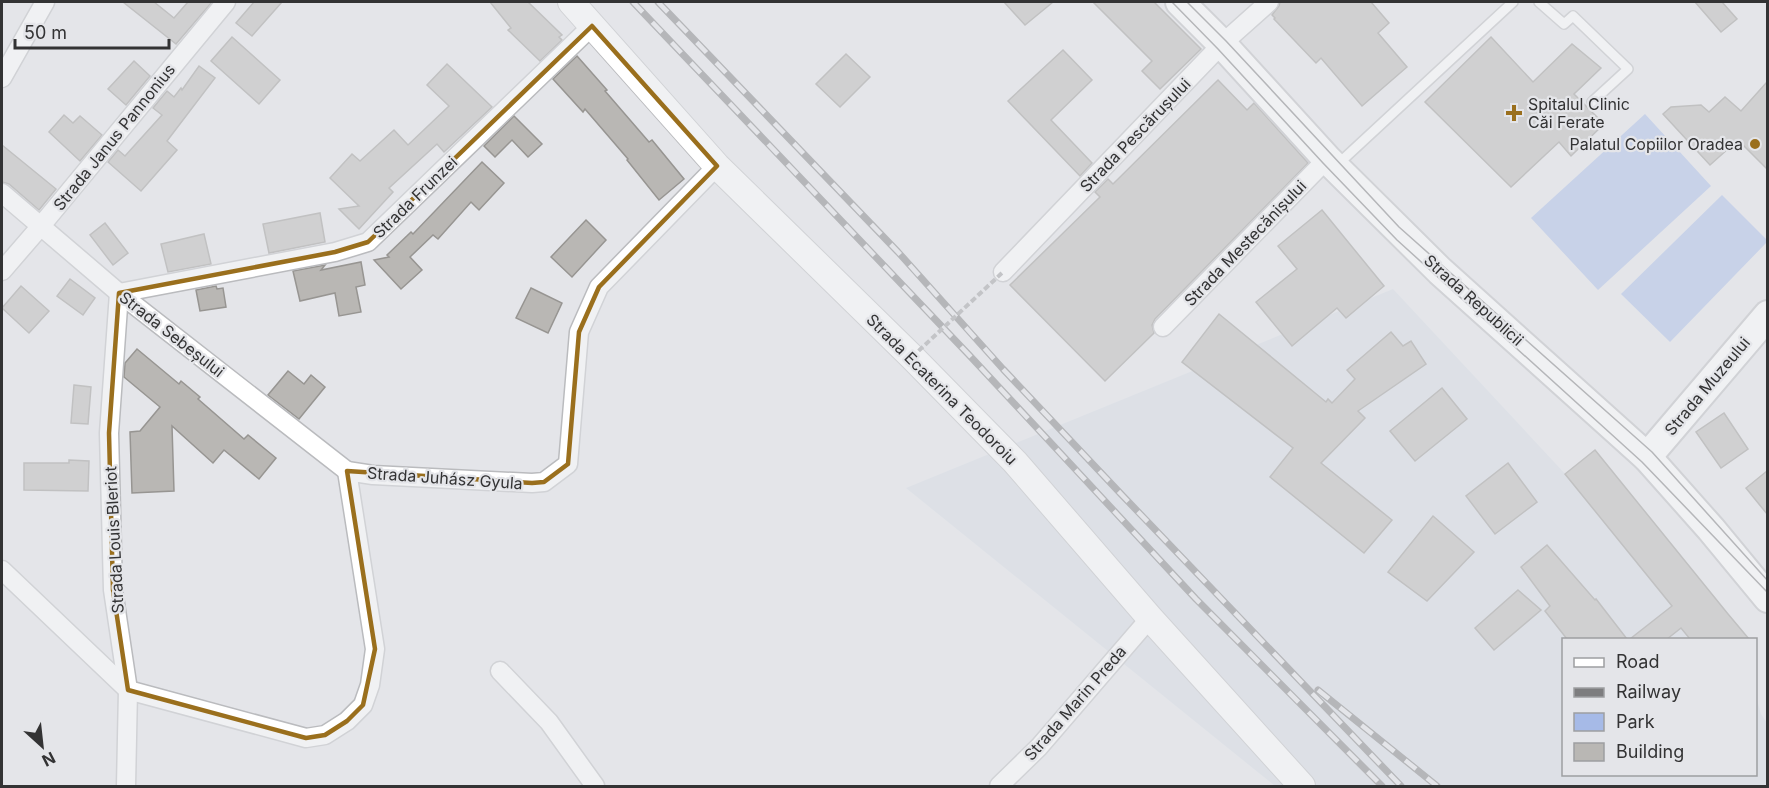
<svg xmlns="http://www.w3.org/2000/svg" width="1769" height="788" viewBox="0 0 1769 788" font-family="Inter,sans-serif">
<rect width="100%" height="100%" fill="#e4e5e9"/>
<path fill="#d5dae3" d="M1393 289 1719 639 1564 640V774H1756V697L1761 714 1767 723V786H1275L906 488Z"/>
<g fill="#a6bae7">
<path d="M1645 114 1711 186 1598 290 1531 218Z"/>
<path d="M1722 195 1767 240V242L1670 342 1621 294Z"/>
</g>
<g fill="#b9b7b4" stroke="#979592" stroke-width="1.5">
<path d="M123 2H154L174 18 188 2H212L176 44Z"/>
<path d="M254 2H282L252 36 236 23Z"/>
<path d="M490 2H528L562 35 559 37 562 40 540 61 508 30 511 28Z"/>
<path d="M1004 2H1053L1025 25Z"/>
<path d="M1093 2H1154L1201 49 1160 89 1142 71 1152 61Z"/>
<path d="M1280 2H1371L1389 23 1378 33 1407 67 1362 106 1321 58 1316 63 1274 19 1275 18 1272 15 1279 6Z"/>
<path d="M1695 2H1722L1737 19 1721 32Z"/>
<path d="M232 37 280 80 259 104 211 61Z"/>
<path d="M1491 37 1533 82 1572 44 1601 68 1574 94 1604 124 1571 156 1559 142 1511 187 1425 102Z"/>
<path d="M1063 50 1092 80 1051 120 1092 163 1080 176 1008 101Z"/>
<path d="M846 54 870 77 840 107 816 84Z"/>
<path d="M577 56 607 90 605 91 649 142 652 140 684 179 659 200 627 160 628 159 585 109 583 112 553 79Z"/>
<path d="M134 61 150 76 126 105 108 89Z"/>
<path d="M447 64 492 107 444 152 437 144 389 188 393 192 359 229 339 209 359 206 330 178 352 154 360 161 394 130 408 145 449 106 427 85Z"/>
<path d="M199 66 215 78 167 141 177 150 141 191 108 162 118 150 125 156 162 115 153 108 167 91 174 97 181 88 182 90Z"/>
<path d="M1218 80 1247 110 1254 103 1308 163 1155 319 1152 325 1154 333 1105 381 1010 285 1100 197 1095 192 1108 179 1113 184Z"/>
<path d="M1767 82V169L1738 140 1710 165 1663 114 1671 107 1701 105 1709 112 1725 97 1741 111Z"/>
<path d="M64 115 73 123 80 116 102 135 80 161 49 132Z"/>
<path d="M514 116 542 144 528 157 512 140 495 157 484 146Z"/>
<path d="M2 145 56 189 39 210 9 184 2 182Z"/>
<path d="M482 162 504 183 479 210 471 202 438 239 433 235 410 257 422 270 401 289 374 260 389 257 387 255 411 232 413 234Z"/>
<path d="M1322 210 1384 286 1346 318 1337 308 1292 346 1256 302 1297 269 1278 246Z"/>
<path d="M320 213 325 242 269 253 263 224Z"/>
<path d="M586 220 606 240 572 277 551 257Z"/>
<path d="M105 223 128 253 113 265 90 235Z"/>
<path d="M204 234 211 264 168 272 161 244Z"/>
<path d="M361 262 365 285 356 287 361 312 339 316 335 293 300 301 293 271 325 265 321 270Z"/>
<path d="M70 279 95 298 83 315 57 296Z"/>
<path d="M21 286 49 311 29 333 2 308Z"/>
<path d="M216 286 217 289 223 288 226 307 200 311 196 290Z"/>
<path d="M531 288 562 303 548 333 516 318Z"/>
<path d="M1219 314 1326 402 1328 399 1332 403 1355 379 1347 370 1391 332 1403 346 1411 341 1426 364 1358 411 1365 418 1321 463 1392 520 1364 553 1270 477 1293 448 1182 362Z"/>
<path d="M137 349 179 384 181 381 200 397 198 399 244 439 248 435 276 458 259 479 224 450 213 463 172 426 174 491 132 493 130 432 140 431 160 407 124 377 125 363Z"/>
<path d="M288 371 304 384 311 375 325 387 299 419 268 395Z"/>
<path d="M74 385 91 387 88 424 71 423Z"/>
<path d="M1442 388 1467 419 1415 461 1390 431Z"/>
<path d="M1724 413 1748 449 1721 468 1696 432Z"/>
<path d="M1595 450 1728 614 1749 639H1690L1681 628 1667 639H1630L1672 606 1565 474Z"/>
<path d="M69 460 89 461 88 491 24 490V463H69Z"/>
<path d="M1508 463 1537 502 1495 534 1466 496Z"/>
<path d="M1767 471V514L1746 488Z"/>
<path d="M1433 516 1474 552 1427 601 1388 572Z"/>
<path d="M1547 545 1595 600 1596 599 1627 639H1567L1545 611 1550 606 1521 567Z"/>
<path d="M1518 590 1541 610 1494 650 1475 628Z"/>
</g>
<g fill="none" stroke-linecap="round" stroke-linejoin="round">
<defs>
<g id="service">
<path d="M1539 2 1564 24 1573 16 1628 69 1592 102"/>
<path d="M1337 165 1513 2"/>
</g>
<g id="minor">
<path d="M2 78 45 2"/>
<path d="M2 193 119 293 347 471"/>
<path d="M2 271 40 227 226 2"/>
<path d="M1003 272 1222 44 1269 2"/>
<path d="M1163 327 1327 159"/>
<path d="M2 570 128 690 306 738 325 735 347 721 363 705 370 685 375 649 347 471 373 475 532 483 544 482 568 464 579 332 599 287 717 166"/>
<path d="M500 671 549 722 595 786"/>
<path d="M126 786 128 690 113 590 109 433 119 293 335 252 368 242 592 26"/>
<path d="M999 786 1039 747 1150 618"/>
</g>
<path id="secondary" d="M571 2 717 166 912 357 1015 462 1150 618 1302 786"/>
<g id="primary">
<path d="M1180 2 1222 44 1327 159 1440 271 1647 457 1711 529 1768 598"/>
<path d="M1647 457 1768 315"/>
</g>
</defs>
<use href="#service" stroke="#babbbe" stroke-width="12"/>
<use href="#minor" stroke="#babbbe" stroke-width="21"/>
<use href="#secondary" stroke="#babbbe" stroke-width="28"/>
<use href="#primary" stroke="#babbbe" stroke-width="32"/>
<use href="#service" stroke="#fff" stroke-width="9"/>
<use href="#minor" stroke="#fff" stroke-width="18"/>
<use href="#secondary" stroke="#fff" stroke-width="26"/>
<use href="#primary" stroke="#fff" stroke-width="28"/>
<g stroke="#7d7d7f" stroke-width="1.5">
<path d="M1172 2 1218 49 1323 163 1397 240 1642 462 1768 593"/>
<path d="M1187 2 1226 41 1399 227 1652 452 1768 581"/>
</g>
<defs>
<g id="rail">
<path d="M633 2 970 356 1196 599 1382 786"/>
<path d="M658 2 898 252 1003 369 1121 494 1401 786"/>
<path d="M1318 690 1437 786"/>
</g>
</defs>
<use href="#rail" stroke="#7d7d7f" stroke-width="7"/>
<use href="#rail" stroke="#e4e5e9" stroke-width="4.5" stroke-dasharray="14" stroke-linecap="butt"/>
<path stroke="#9b9b9e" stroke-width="4" stroke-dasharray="6 3" stroke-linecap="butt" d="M912 357 1003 272"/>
</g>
<path d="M0 0H1769V788H0ZM592 26 717 166 599 287 579 332 568 464 544 482 532 483 347 471 375 649 363 705 347 721 325 735 306 738 128 690 113 590 109 433 119 293 335 252 368 242Z" fill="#e4e5e9" fill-opacity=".55" fill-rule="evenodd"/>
<path fill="none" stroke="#9a6f1d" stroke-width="4.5" stroke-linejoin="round" d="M592 26 717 166 599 287 579 332 568 464 544 482 532 483 347 471 375 649 363 705 347 721 325 735 306 738 128 690 113 590 109 433 119 293 335 252 368 242Z"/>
<g fill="#9a6f1d" stroke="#e4e5e9" stroke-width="2">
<path d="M1511 104h6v6h6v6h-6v6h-6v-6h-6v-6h6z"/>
<circle cx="1755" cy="144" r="6"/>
</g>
<g text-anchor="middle" stroke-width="4.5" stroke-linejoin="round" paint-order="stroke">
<g font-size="16" fill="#333334" stroke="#e4e5e9" text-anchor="start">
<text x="1528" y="110">Spitalul Clinic<tspan x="1528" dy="18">Căi Ferate</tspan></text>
<text x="1743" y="150" text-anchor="end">Palatul Copiilor Oradea</text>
</g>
<g font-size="16" fill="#333334" stroke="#e4e5e9">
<text transform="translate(1135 135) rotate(-46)" y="6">Strada Pescărușului</text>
<text transform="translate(114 137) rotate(-51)" y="6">Strada Janus Pannonius</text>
<text transform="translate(415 197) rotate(-44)" y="6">Strada Frunzei</text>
<text transform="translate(1245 243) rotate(-46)" y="6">Strada Mestecănișului</text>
<text transform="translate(1474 300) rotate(42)" y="6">Strada Republicii</text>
<text transform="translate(172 334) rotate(38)" y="6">Strada Sebeșului</text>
<text transform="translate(1707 386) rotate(-50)" y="6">Strada Muzeului</text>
<text transform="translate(942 389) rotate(45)" y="6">Strada Ecaterina Teodoroiu</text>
<text transform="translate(445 478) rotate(4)" y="6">Strada Juhász Gyula</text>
<text transform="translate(114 540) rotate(-93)" y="6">Strada Louis Bleriot</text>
<text transform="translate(1075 703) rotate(-49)" y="6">Strada Marin Preda</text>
</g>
</g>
<rect width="1769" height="788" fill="none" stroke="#333334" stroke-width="6"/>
<rect x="1562" y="638" width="195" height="138" fill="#e4e5e9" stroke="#9d9ea1" stroke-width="1.5"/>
<rect x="1574" y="658" width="30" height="9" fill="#ffffff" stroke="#9d9ea1" stroke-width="1.5"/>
<text x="1616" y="668" font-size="18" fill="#333334">Road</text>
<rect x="1574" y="688" width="30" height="9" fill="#7d7d7f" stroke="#9d9ea1" stroke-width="1.5"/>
<text x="1616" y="698" font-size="18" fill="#333334">Railway</text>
<rect x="1574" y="713" width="30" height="18" fill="#a6bae7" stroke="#9d9ea1" stroke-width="1.5"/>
<text x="1616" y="728" font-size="18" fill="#333334">Park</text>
<rect x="1574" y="743" width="30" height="18" fill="#b9b7b4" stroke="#9d9ea1" stroke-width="1.5"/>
<text x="1616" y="758" font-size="18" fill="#333334">Building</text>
<g transform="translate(42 746) rotate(153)" stroke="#e4e5e9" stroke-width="4.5" paint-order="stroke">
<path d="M0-4.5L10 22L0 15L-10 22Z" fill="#333334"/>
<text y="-9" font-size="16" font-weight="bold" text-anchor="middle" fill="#333334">N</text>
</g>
<path d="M15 39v9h154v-9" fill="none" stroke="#333334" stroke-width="3"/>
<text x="24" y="39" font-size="18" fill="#333334" stroke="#e4e5e9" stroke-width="4.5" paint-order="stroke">50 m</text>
</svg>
